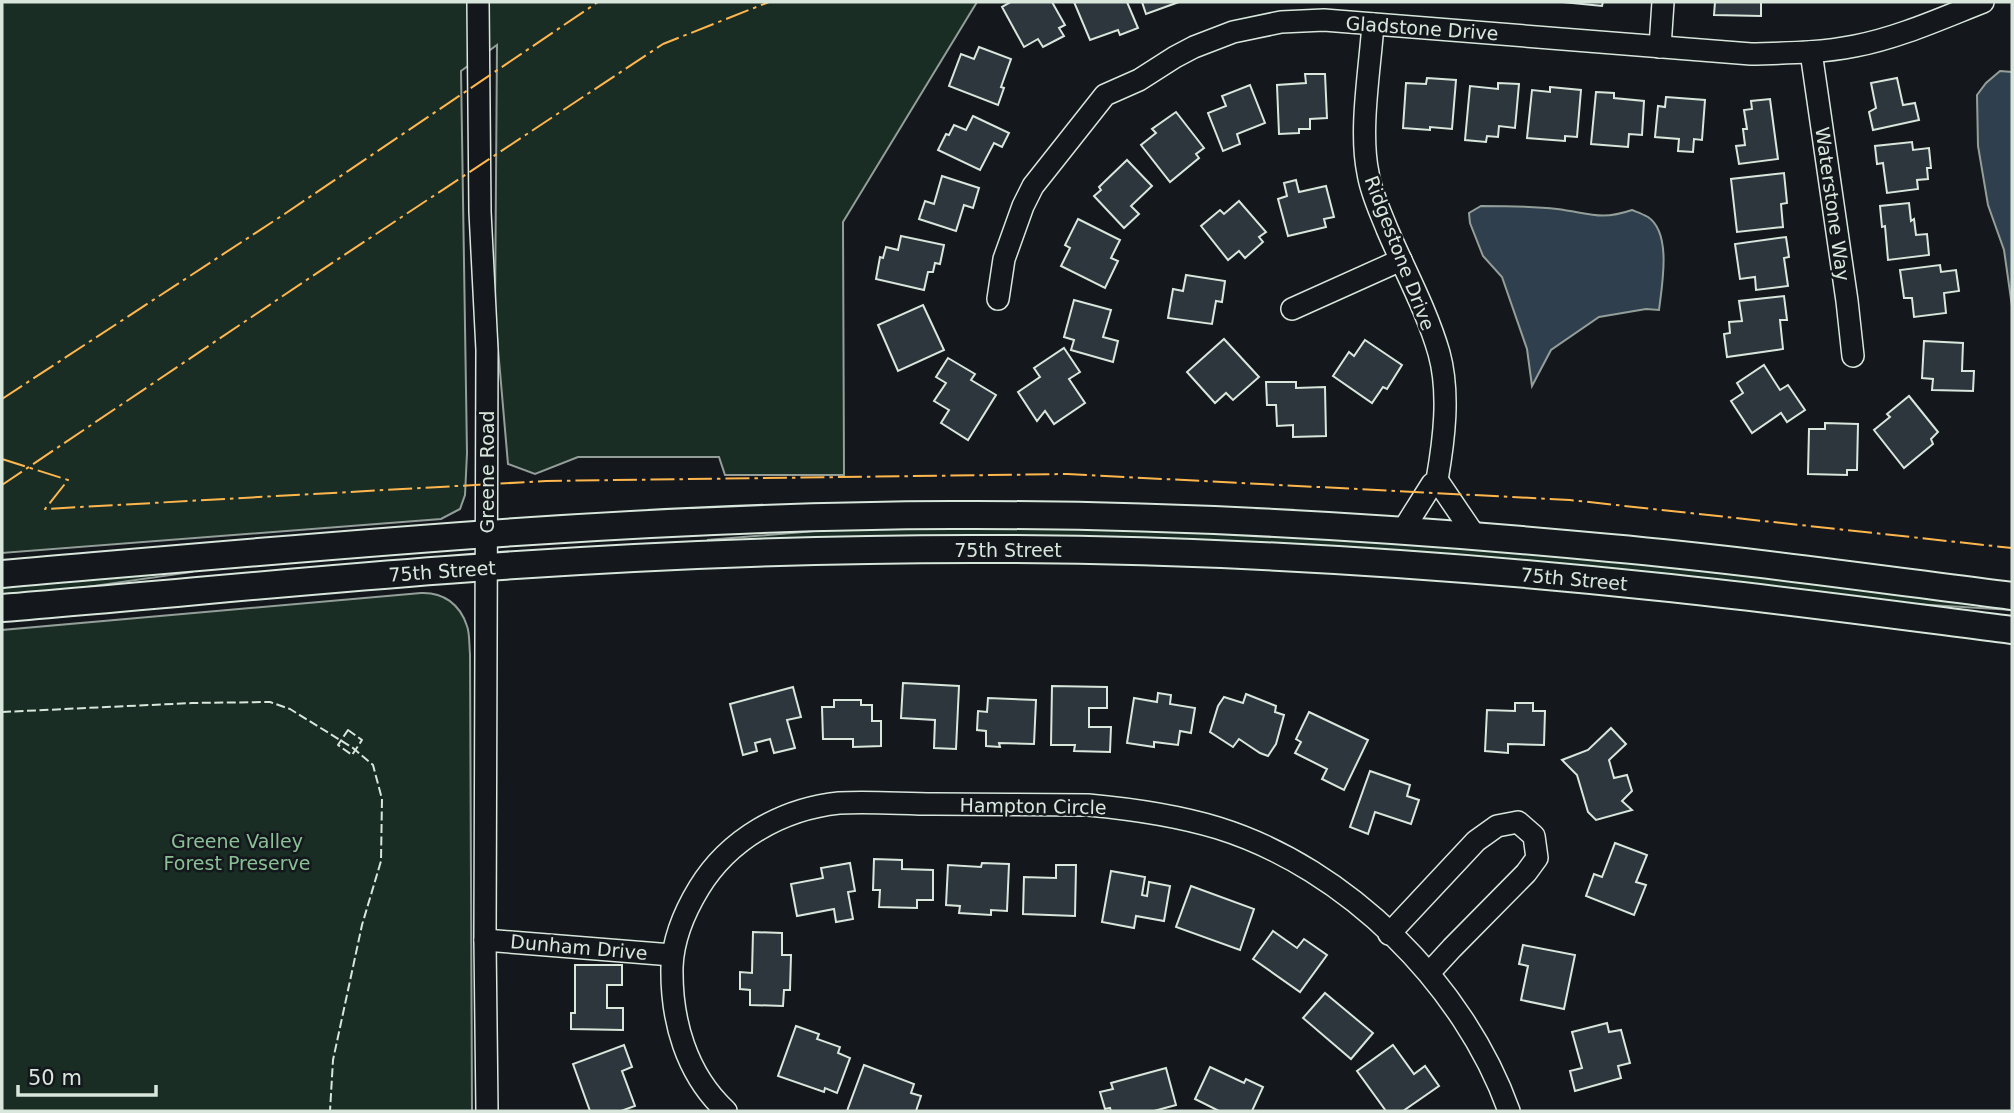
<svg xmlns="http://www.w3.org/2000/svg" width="2014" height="1113" viewBox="0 0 2014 1113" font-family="'DejaVu Sans',sans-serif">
<rect width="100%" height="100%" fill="#14181c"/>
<g fill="#1a2d24" stroke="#939e99" stroke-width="2">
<path d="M2 2H977L843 222 844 475H725L719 457H578L535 474 508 464 495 314 497 45 461 71 467 453 465 495 460 509 441 519 2 553Z"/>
<path d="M862 527C1049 525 1237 531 1424 543 1621 557 1817 583 2012 608V610L1880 602 1674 576 708 542V540Z"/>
<path d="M192 570V572L59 591 2 597V585Z"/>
<path d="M421 593C443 592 460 604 467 626 470 634 469 645 470 654L472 1111H2V630Z"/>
</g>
<g fill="#2f3f4d" stroke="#939e99" stroke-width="2">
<path d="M2000 71 2012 72V306L2004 250 1988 205 1978 146 1977 95 1986 83Z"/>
<path d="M1481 206C1506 206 1532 206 1557 209 1589 213 1600 221 1632 210 1637 212 1643 214 1648 217 1672 233 1662 285 1659 310L1646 309 1599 317 1551 350 1532 386 1527 349 1502 277 1483 256 1470 223 1469 213Z"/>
</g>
<g fill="#2c363c" stroke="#d8e6dc" stroke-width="2">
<path d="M1011 2H1052L1065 25 1059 28 1064 36 1043 47 1038 39 1024 47 1002 7Z"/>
<path d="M1074 2H1127L1138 28 1120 35 1118 30 1090 40Z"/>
<path d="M1142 2H1179L1146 14Z"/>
<path d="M1562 2H1603L1602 6Z"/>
<path d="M1715 2H1761V16L1714 15Z"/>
<path d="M979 47 1011 59 1001 87 1004 88 998 105 949 86 961 54 974 59Z"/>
<path d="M1305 74H1325L1327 118 1310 119V129H1299V133L1279 134 1277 85 1306 83Z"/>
<path d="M1427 78 1456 80 1452 129 1430 127V130L1403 128 1406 83 1426 84Z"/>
<path d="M1897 78 1903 105 1915 103 1919 120 1873 130 1869 112 1876 108 1871 83Z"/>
<path d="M1498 83 1519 84 1515 128 1499 126 1498 137 1487 136 1486 142 1465 140 1470 86 1498 89Z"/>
<path d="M1250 85 1265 123 1237 134 1240 144 1223 151 1208 113 1226 106 1222 96Z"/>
<path d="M1550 87 1581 90 1577 137 1565 136V141L1527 138 1532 90 1550 92Z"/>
<path d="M1596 92 1614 93V98L1644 101 1642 135 1629 134 1628 147 1591 144Z"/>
<path d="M1666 97 1705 100 1702 140 1694 139 1693 152 1678 151 1679 139 1655 137 1658 106 1665 107Z"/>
<path d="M1770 99 1778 159 1739 164 1736 146 1745 145 1743 129H1747L1744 110 1752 109 1751 101Z"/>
<path d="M1176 112 1204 148 1196 154 1199 158 1170 182 1141 145 1156 133 1152 129Z"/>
<path d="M973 116 1009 133 1002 147 994 143 980 170 938 150 946 134 949 135 954 125 966 130Z"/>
<path d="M1912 142 1913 150 1929 148 1931 168H1927L1928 179 1917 180 1918 189 1887 193 1883 163 1877 164 1875 146Z"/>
<path d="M1127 160 1152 186 1131 206 1139 214 1124 228 1094 196 1101 190 1099 187Z"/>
<path d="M1784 173 1787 203 1781 204 1783 227 1737 232 1731 179Z"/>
<path d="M942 176 979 188 973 208 964 205 956 231 919 219 925 201 934 204Z"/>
<path d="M1296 180 1299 192 1326 186 1334 217 1324 219 1326 227 1288 236 1278 199 1287 196 1284 183Z"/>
<path d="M1239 201 1266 232 1259 237 1263 242 1245 258 1239 251 1228 260 1201 226 1220 210 1224 214Z"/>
<path d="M1909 203 1911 221 1914 219 1916 235 1927 234 1929 255 1888 260 1885 226 1882 227 1880 206Z"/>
<path d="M1078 219 1120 240 1111 258 1118 261 1105 288 1061 266 1070 248 1065 245Z"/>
<path d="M901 236 944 245 940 264 935 263 933 272H928L924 290 876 279 880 257 883 258 886 247 898 250Z"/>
<path d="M1786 237 1789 257 1784 258 1788 286 1756 290 1755 277 1740 279 1735 244Z"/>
<path d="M1940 265 1941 272 1956 270 1959 291 1944 293 1946 313 1914 317 1912 298H1904L1900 270Z"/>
<path d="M1186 275 1225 281 1222 302 1216 301 1212 324 1168 318 1173 289 1183 291Z"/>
<path d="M1784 296 1787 320H1780L1783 349 1727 357 1724 334 1730 333 1729 322 1742 321 1739 301Z"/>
<path d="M1074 300 1111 310 1103 337 1118 341 1113 362 1071 350 1074 340 1064 337Z"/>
<path d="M923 305 944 350 898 371 878 325Z"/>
<path d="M1224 339 1259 377 1233 400 1226 393 1215 403 1187 372Z"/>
<path d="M1365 340 1402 365 1387 389 1383 387 1372 403 1333 376 1349 352 1354 356Z"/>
<path d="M1924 341 1963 343 1962 371H1974L1973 391 1932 390 1933 379 1922 378Z"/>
<path d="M1064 348 1080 372 1069 379 1085 403 1054 424 1045 411 1037 421 1018 392 1040 377 1034 368Z"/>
<path d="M948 358 975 374 971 380 996 395 968 440 941 423 949 410 934 401 946 383 936 377Z"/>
<path d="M1764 365 1780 390 1788 385 1805 410 1787 422 1781 413 1752 433 1731 401 1743 393 1737 383Z"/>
<path d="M1266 382H1296V388L1325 387 1326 436 1293 437V425L1277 426 1276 405H1267Z"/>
<path d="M1909 396 1938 432 1931 439 1933 444 1904 468 1874 430 1890 417 1887 414Z"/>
<path d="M1825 423 1858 424 1857 470H1847V475L1808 474 1809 429H1825Z"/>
<path d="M903 683 959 686 956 749 934 748 935 720 901 718Z"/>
<path d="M1052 686 1107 687V708H1089V727H1111L1110 752 1074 751 1075 745H1051Z"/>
<path d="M793 687 801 717 787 720 795 748 774 753 770 739 755 743 757 751 743 755 730 704Z"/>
<path d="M1158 693 1171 695 1170 704 1195 708 1191 733 1180 731 1178 745 1154 742V747L1127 743 1134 698 1157 702Z"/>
<path d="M1246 694 1276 706 1275 712 1284 715 1276 744 1268 756 1260 753 1239 739 1233 747 1210 732 1218 706 1224 697 1243 703Z"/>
<path d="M988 698 1036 700 1034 744 999 743 1000 747 986 746V731L977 730 978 711 987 712Z"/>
<path d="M834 700H861V705H872V721H881V746L853 747V739H823L822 707H834Z"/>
<path d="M1515 703H1533V711H1545L1544 745 1508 744V753L1485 751 1487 710 1515 711Z"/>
<path d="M1309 712 1368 740 1344 790 1322 779 1327 769 1295 753 1301 742 1296 739Z"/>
<path d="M1611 728 1626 744 1609 760 1614 778 1627 775 1632 791 1622 801 1632 810 1596 820 1588 812 1577 775 1562 760 1588 750Z"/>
<path d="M1370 771 1410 785 1407 796 1419 800 1411 824 1375 812 1368 834 1350 827Z"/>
<path d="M1615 843 1647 855 1636 882 1646 885 1634 915 1586 896 1594 874 1602 877Z"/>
<path d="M874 859 902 860V869L933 870V900H917V908L879 907 880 890H873Z"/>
<path d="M850 863 855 891 848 892 853 919 836 922 834 909 797 916 791 884 823 878 821 868Z"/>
<path d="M982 863 1009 864 1007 911 991 910V915L959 913 960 906 946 905 948 865 981 867Z"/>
<path d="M1056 865H1076L1075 916 1023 914 1024 877 1056 878Z"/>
<path d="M1111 871 1145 877 1142 895 1147 896 1149 882 1170 886 1164 921 1136 916 1134 928 1102 922Z"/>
<path d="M1191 886 1254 909 1240 950 1176 927Z"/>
<path d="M1273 931 1297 948 1304 939 1327 955 1300 992 1253 959Z"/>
<path d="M753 932 782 933V955H791L790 990H784L783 1006 750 1005V990L740 989V972L752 973Z"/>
<path d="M1523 945 1575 955 1564 1009 1521 1000 1528 966 1519 964Z"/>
<path d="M575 965H622V985H607V1008H623V1030L571 1029V1013H575Z"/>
<path d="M1325 993 1373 1033 1351 1059 1303 1018Z"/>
<path d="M1607 1023 1609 1032 1621 1030 1630 1063 1618 1066 1621 1078 1575 1091 1570 1071 1582 1068 1572 1032Z"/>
<path d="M796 1026 819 1034 817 1039 840 1047 838 1053 850 1058 837 1093 825 1088 824 1092 778 1076Z"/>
<path d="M624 1045 632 1067 622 1071 635 1106 621 1111H590L573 1064Z"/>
<path d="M1393 1045 1414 1074 1425 1066 1439 1086 1403 1111H1386L1357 1071Z"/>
<path d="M864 1065 914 1084 911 1093 921 1096 916 1111H847Z"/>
<path d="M1210 1067 1244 1083 1246 1079 1263 1087 1252 1111H1219L1195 1099Z"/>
<path d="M1166 1068 1176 1105 1154 1111H1111L1110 1108 1105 1109 1100 1092 1113 1089 1111 1083Z"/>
</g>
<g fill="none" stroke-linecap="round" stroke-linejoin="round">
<defs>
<g id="minor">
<path d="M478 2 480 212 487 350 485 940 487 1111"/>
<path d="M1373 24C1370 69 1359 130 1368 173 1371 193 1380 211 1387 229 1404 269 1427 311 1439 353 1450 393 1444 440 1437 480L1432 484 1403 530"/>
<path d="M1660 47 1663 2"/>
<path d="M1811 52 1847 301 1853 356"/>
<path d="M998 299 1004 259 1023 206 1033 186 1105 95 1139 80 1175 57 1194 47 1233 32 1281 22 1324 20 1751 54C1786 53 1820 53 1855 46 1898 38 1942 18 1983 2"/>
<path d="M1292 309 1401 260"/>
<path d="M1437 480 1475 536"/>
<path d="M1389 934 1476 841 1497 826 1518 822 1534 836 1537 858 1526 873 1452 948 1429 973"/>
<path d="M485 940 672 955"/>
<path d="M726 1111C686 1074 671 1020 672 967 673 940 685 911 699 888 729 839 782 809 839 803 870 801 903 804 934 804 985 804 1037 805 1088 805 1132 809 1175 815 1218 828 1347 868 1464 985 1509 1111"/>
</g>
<g id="major">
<path d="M2 574C318 547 634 516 952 515 1172 514 1391 527 1610 548 1744 560 1878 579 2012 596"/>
<path d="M2 608C150 596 298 581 446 570 631 556 817 548 1003 549 1222 550 1442 564 1660 587 1778 599 1895 615 2012 630"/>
</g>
</defs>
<use href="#minor" stroke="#d8e6dc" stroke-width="24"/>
<use href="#major" stroke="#d8e6dc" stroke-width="30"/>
<use href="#minor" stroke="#14181c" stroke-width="21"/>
<use href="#major" stroke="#14181c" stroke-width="26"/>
<g stroke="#d8e6dc" stroke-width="2" stroke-dasharray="9 3.5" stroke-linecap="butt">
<path d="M2 712 192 703 270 702 290 709 353 748 373 765 382 799 381 861 362 925 333 1060 330 1111"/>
<path d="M348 730 362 740 352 755 338 745Z"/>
</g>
<g stroke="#ffb74d" stroke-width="2" stroke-dasharray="24 5 3.5 5" stroke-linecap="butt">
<path d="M2 399 286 213 598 2"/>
<path d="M2 459 68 480 45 509 546 481 1067 474 1570 500 2012 548"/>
<path d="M2 485 308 279 663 44 769 2"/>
</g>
</g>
<g text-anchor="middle" stroke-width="5" stroke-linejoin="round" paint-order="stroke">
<g font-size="19" fill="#d8e6dc" stroke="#14181c">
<text transform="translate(1422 28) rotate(4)" y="7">Gladstone Drive</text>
<text transform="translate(1833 204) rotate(82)" y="7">Waterstone Way</text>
<text transform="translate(1400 253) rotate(69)" y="7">Ridgestone Drive</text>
<text transform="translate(487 472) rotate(-90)" y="7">Greene Road</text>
<text x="1008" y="557">75th Street</text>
<text transform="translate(442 571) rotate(-4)" y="7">75th Street</text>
<text transform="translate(1574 579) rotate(5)" y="7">75th Street</text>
<text transform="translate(1033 806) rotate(1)" y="7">Hampton Circle</text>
<text transform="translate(579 947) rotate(5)" y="7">Dunham Drive</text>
</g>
<g font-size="19" fill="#8ac095" stroke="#14181c">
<text x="237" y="848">Greene Valley<tspan x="237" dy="22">Forest Preserve</tspan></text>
</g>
</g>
<rect width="2014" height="1113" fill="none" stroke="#d8e6dc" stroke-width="7"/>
<path d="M18 1085v10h138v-10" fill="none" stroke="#d8e6dc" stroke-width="3.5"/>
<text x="28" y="1085" font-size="21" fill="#d8e6dc" stroke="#14181c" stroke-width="5" paint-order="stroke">50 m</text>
</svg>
